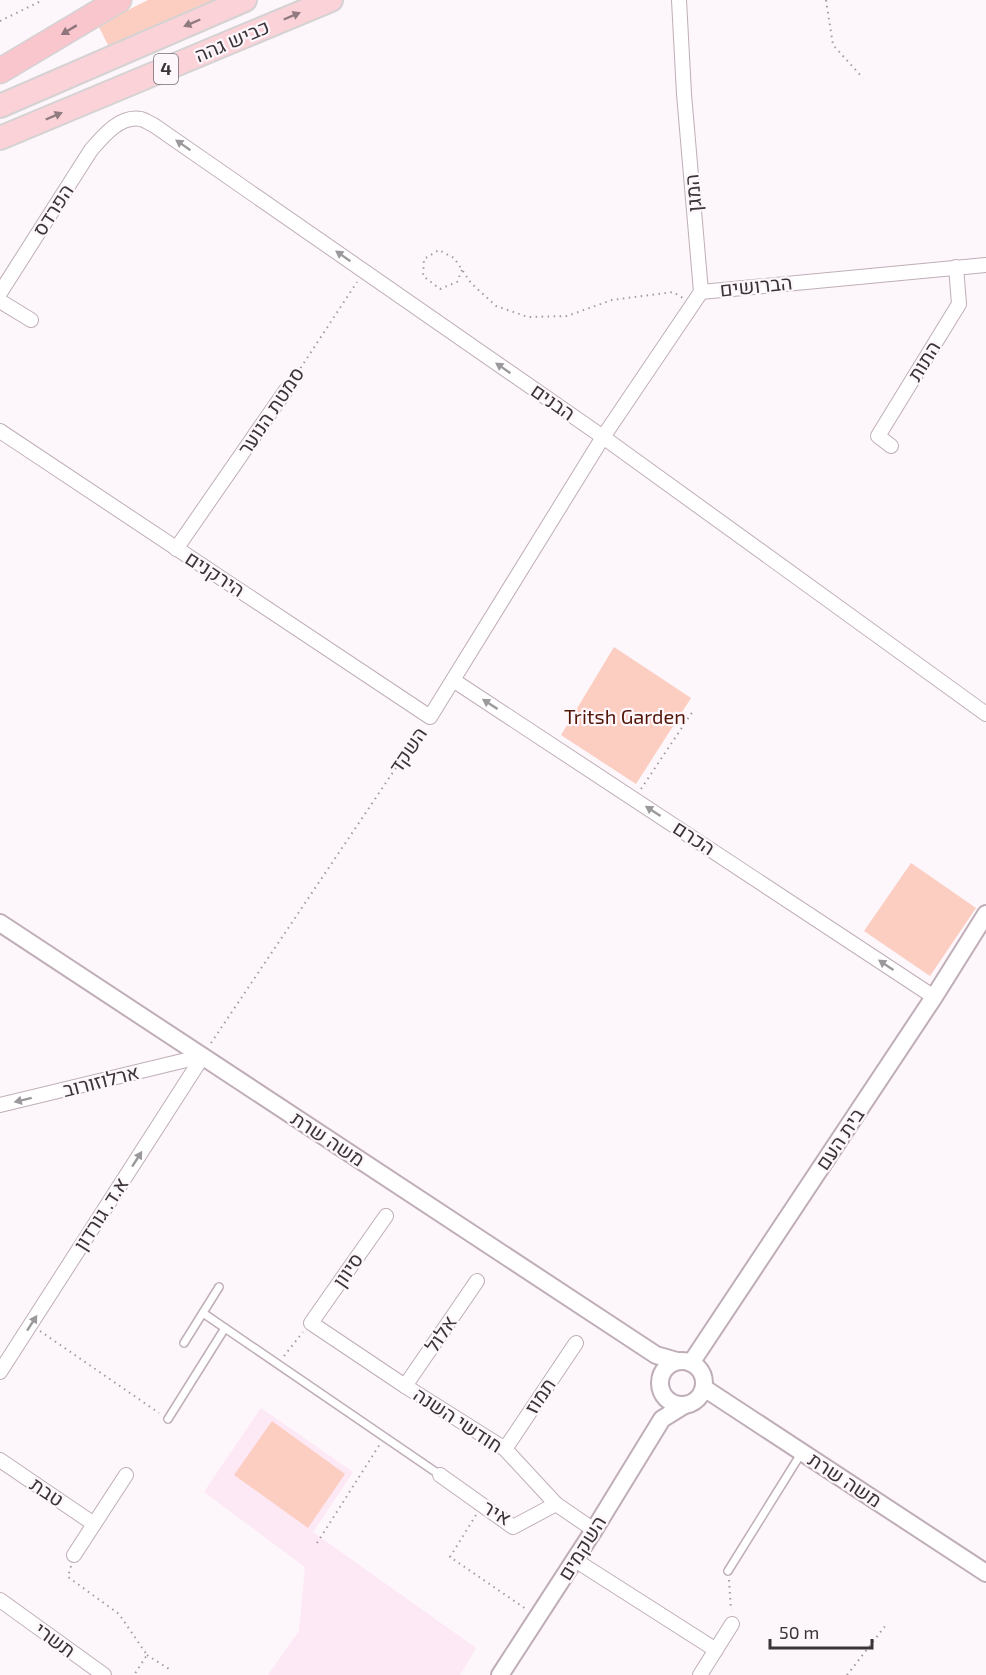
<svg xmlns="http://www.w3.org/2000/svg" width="986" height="1675" viewBox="0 0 986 1675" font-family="'Exo 2',Heebo,sans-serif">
<rect width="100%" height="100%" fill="#fdf6fa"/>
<path fill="#fde8f5" d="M261 1408 353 1472 313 1532 476 1648 460 1675H268L299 1631 305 1567 204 1492Z"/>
<g fill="#fccec2">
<path d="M148 0H214L109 47 98 25Z"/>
<path d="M614 647 691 698 636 784 561 735Z"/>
<path d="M911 863 976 908 930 976 864 931Z"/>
<path d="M272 1421 345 1474 308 1528 234 1475Z"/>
</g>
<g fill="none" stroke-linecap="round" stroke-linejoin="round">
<defs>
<g id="service">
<path d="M203 1313 440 1475"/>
<path d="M184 1343 219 1287"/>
<path d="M168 1419 225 1328"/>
<path d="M728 1571 802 1452"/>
</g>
<g id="minor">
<path d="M679 0 684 94 701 292"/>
<path d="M0 293 91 150C103 136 120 115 141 119 145 120 151 124 155 126L603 437 986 714"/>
<path d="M0 301 31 320"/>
<path d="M0 431 430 717 603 437 701 292 986 265"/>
<path d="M891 446 878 436 959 304 956 267"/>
<path d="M176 549 286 390"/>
<path d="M453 680 934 997"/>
<path d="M0 1105 203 1056"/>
<path d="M386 1216 311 1323 405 1386 505 1449 556 1504 594 1530"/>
<path d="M0 1372 203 1056"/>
<path d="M405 1386 477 1281"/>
<path d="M505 1449 576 1343"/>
<path d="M0 1460 94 1524"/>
<path d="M440 1475 513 1527 556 1504"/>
<path d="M74 1555 126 1475"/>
<path d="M575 1560 716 1650"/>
<path d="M0 1600 104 1675"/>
<path d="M700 1675 732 1624"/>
</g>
<g id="tertiary">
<path d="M0 923 656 1355 677 1361"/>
<circle cx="682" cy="1383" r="22"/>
<path d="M691 1363 934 997 986 914"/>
<path d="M704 1388 986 1573"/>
<path d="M500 1675 594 1530 662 1419 683 1406"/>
</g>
<g id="trunk">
<path d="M0 106 245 0"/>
<path d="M0 138 331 0"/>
</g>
<path id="motorway" d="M0 71 119 0"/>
</defs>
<use href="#service" stroke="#bfaeb8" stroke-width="10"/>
<use href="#minor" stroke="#bfaeb8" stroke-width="16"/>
<use href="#tertiary" stroke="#bfaeb8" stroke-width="20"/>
<use href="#trunk" stroke="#d4d2d3" stroke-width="26"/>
<use href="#motorway" stroke="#d4d2d3" stroke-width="27"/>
<g stroke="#a29b9f" stroke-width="2" stroke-dasharray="1.5 4.5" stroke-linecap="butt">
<path d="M826 0 833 45 863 78"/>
<path d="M0 21 43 0"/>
<path d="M462 270 457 282 440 289 423 276 424 259 439 250 454 258 471 283 496 306 528 317 567 316 612 300 673 292 683 298"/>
<path d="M294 378 357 282"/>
<path d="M641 789 693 711"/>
<path d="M211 1043 422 729"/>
<path d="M40 1331 159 1413"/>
<path d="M284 1356 303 1332"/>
<path d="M476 1515 450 1557 526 1609"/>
<path d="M317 1543 380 1444"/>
<path d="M71 1566 68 1577 119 1614 147 1655 134 1675"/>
<path d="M729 1580 731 1610"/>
<path d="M147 1655 169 1669"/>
<path d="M847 1675 886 1625"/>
</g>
<use href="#service" stroke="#fff" stroke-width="7"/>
<use href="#minor" stroke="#fff" stroke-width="14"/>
<use href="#tertiary" stroke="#fff" stroke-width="16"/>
<use href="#trunk" stroke="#fad2d8" stroke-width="22"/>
<use href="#motorway" stroke="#f9c6ce" stroke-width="24"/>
</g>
<defs><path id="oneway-solid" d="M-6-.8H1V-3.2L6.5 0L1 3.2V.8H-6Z" transform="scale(1.5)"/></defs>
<g fill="#907b80">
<use href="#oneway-solid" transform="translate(292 16) rotate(-23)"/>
<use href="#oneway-solid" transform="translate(192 23) rotate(157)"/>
<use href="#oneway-solid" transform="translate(54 116) rotate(-23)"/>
</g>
<use fill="#90757c" href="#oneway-solid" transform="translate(69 30) rotate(149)"/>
<g fill="#9c999c">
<use href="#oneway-solid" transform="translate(183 145) rotate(-145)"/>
<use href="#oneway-solid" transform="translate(343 256) rotate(-145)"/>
<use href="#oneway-solid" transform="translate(503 368) rotate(-145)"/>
<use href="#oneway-solid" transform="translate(490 704) rotate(-147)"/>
<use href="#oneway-solid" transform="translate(653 811) rotate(-147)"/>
<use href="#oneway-solid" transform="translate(886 965) rotate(-146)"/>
<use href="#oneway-solid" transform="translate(23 1100) rotate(166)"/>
<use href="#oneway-solid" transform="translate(137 1159) rotate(-57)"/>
<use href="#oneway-solid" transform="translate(32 1323) rotate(-57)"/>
</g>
<g text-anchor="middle" stroke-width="4.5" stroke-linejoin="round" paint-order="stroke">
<rect fill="#fdf6fa" stroke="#746e72" stroke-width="1.5" x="154" y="54" width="24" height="30" rx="4.5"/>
<g font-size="18" font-weight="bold" fill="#3a3338">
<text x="166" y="75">4</text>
</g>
<g font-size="20" fill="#3a3338" stroke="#fdf6fa">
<text transform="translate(232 41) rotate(-23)" y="7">כביש גהה</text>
<text transform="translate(693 193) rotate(-95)" y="7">המגן</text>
<text transform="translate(53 210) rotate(-57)" y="7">הפרדס</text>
<text transform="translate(756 286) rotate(-6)" y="7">הברושים</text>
<text transform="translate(924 361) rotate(-58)" y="7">התות</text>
<text transform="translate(553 402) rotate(35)" y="7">הבנים</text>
<text transform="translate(271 411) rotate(-56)" y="7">סמטת הנוער</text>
<text transform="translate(215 574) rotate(33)" y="7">הירקנים</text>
<text transform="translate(408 750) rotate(-56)" y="7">השקד</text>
<text transform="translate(694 838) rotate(33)" y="7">הכרם</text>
<text transform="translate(101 1081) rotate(-14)" y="7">ארלוזורוב</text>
<text transform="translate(328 1139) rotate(33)" y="7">משה שרת</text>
<text transform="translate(840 1139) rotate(-56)" y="7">בית העם</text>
<text transform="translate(101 1214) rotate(-57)" y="7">א.ד. גורדון</text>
<text transform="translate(348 1270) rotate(-55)" y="7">סיוון</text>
<text transform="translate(441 1334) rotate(-56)" y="7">אלול</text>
<text transform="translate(540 1396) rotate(-56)" y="7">תמוז</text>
<text transform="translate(458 1420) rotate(33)" y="7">חודשי השנה</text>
<text transform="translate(845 1480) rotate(33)" y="7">משה שרת</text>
<text transform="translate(47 1492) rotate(34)" y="7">טבת</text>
<text transform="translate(497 1513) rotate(31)" y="7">איר</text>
<text transform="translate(582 1548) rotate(-58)" y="7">השקמים</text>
<text transform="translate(55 1640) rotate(36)" y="7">תשרי</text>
</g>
<g font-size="20" fill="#521607" stroke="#fdf6fa">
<text x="625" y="724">Tritsh Garden</text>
</g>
</g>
<path d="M770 1639v9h102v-9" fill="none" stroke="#3a3338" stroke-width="3"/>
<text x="779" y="1639" font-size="18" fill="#3a3338" stroke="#fdf6fa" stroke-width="4.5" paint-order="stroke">50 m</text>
</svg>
